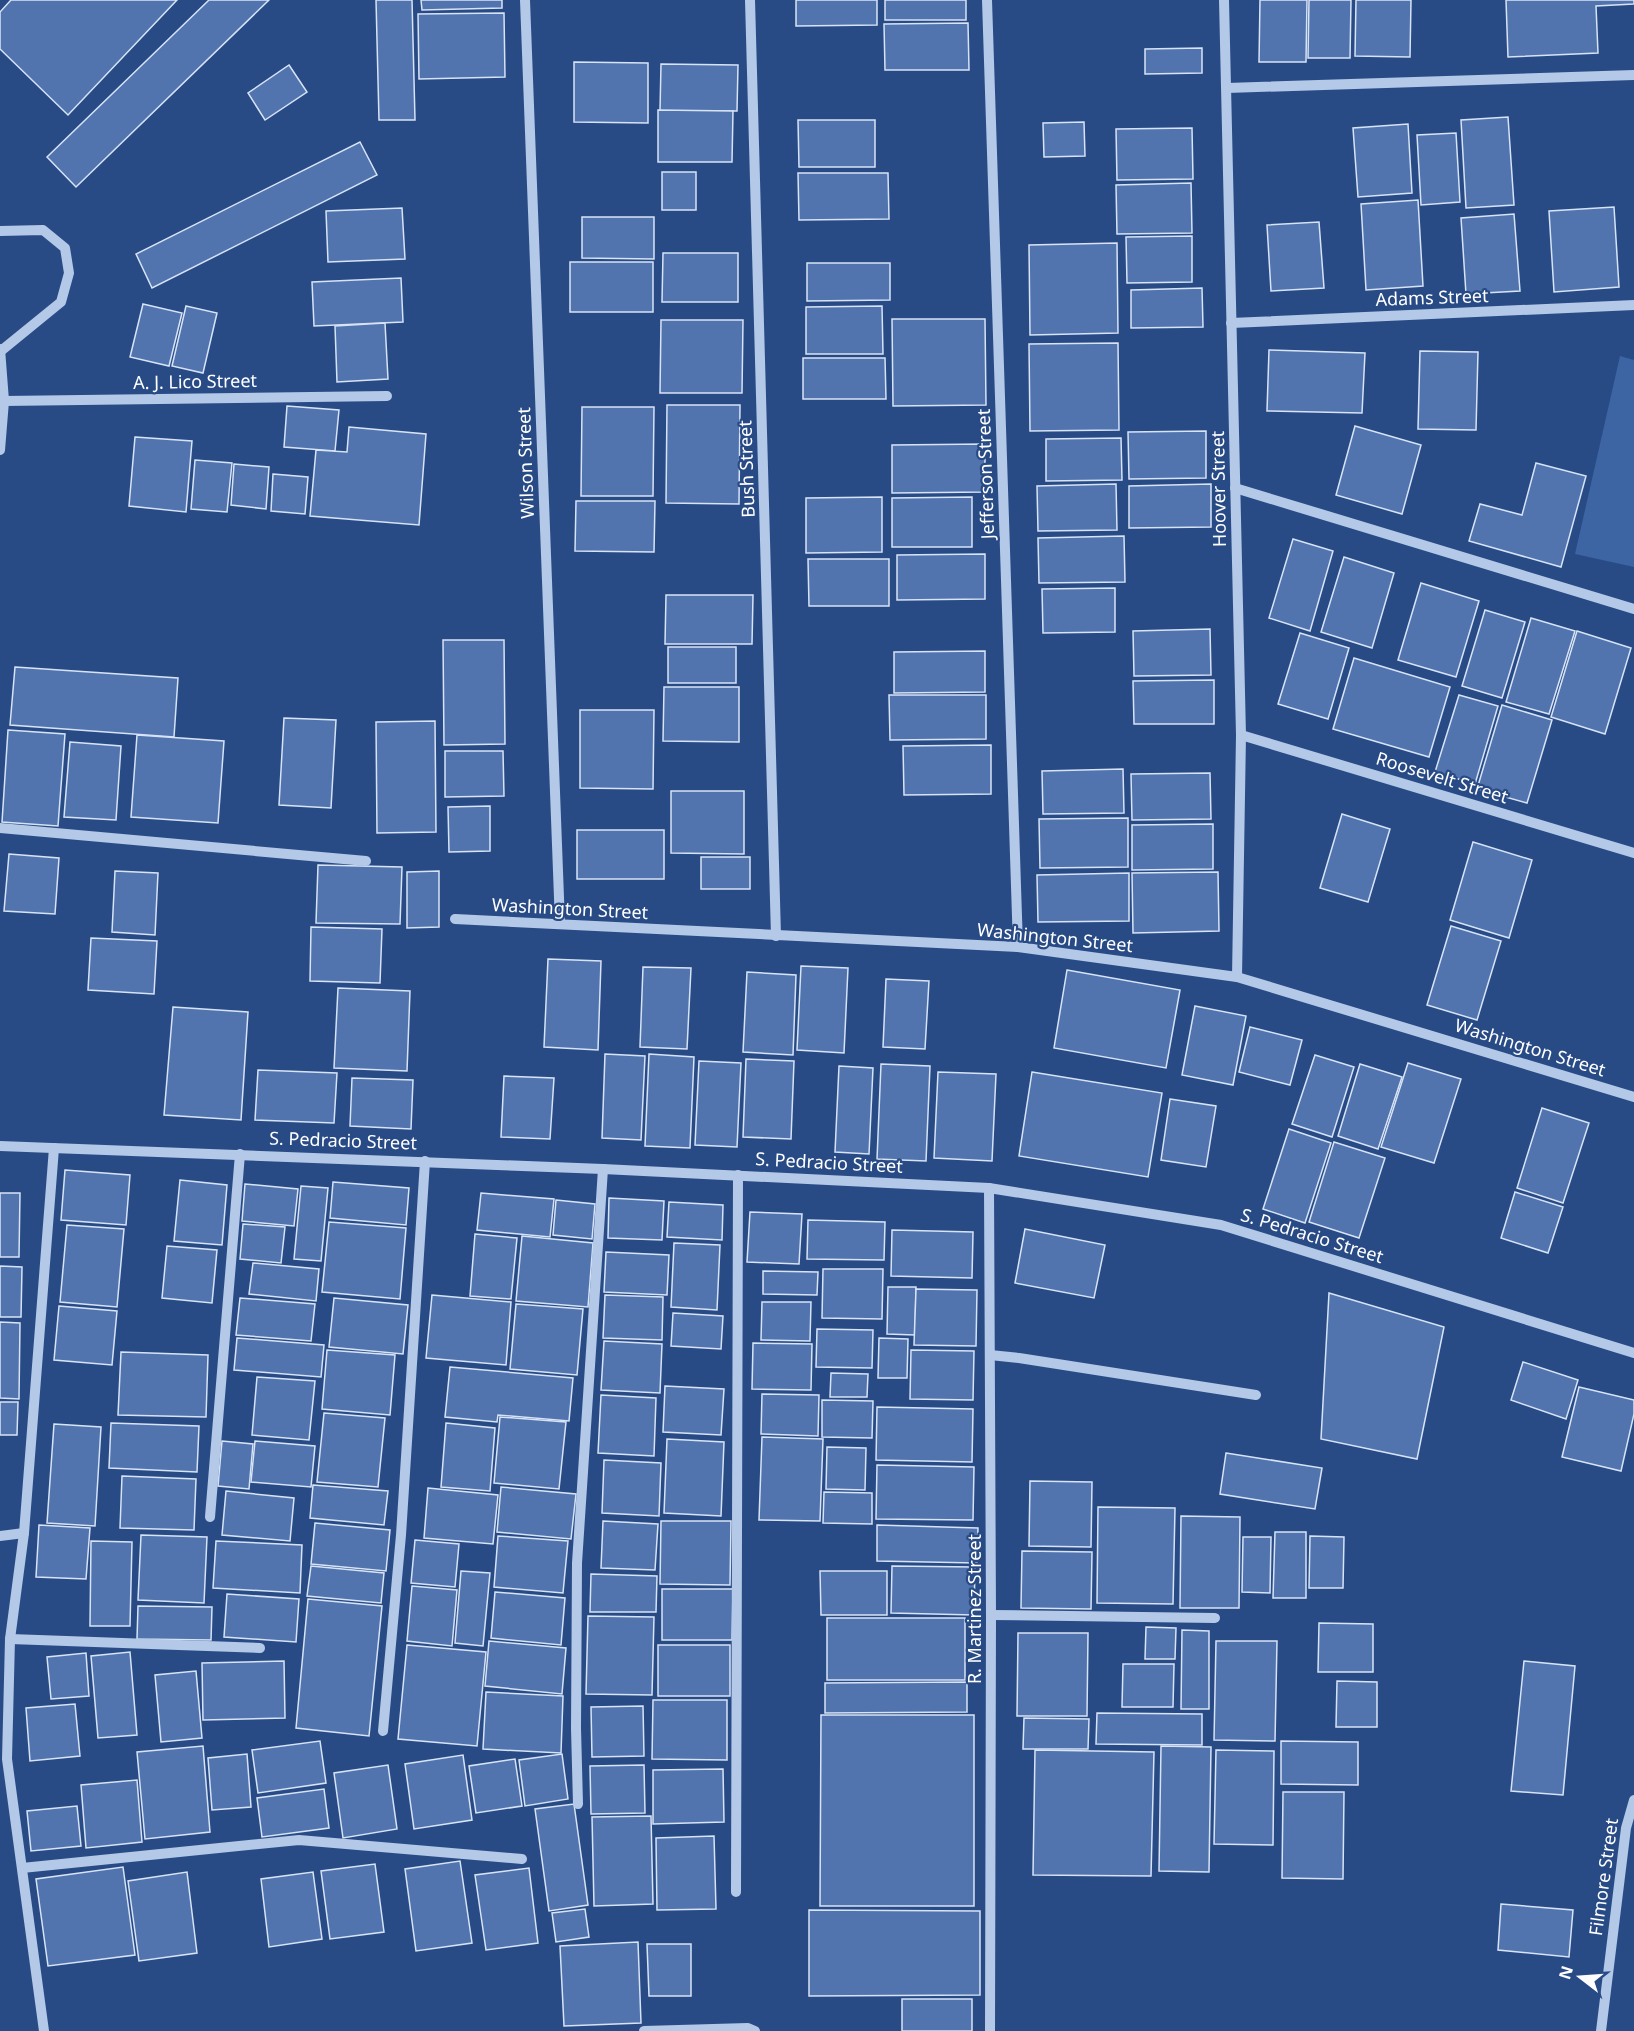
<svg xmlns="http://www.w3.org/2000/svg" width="1634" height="2031" viewBox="0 0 1634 2031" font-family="'Noto Sans',sans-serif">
<rect width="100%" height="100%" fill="#284b86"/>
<path fill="#3d64a3" d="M1620 356 1634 360V567L1575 554Z"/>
<g fill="#5174ae" stroke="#d7e3f6" stroke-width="1.5">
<path d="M11 0H177L68 115 0 49V12Z"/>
<path d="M209 0H269L76 187 47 157Z"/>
<path d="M376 0H412L415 120H379Z"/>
<path d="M421 0H502V8L422 10Z"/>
<path d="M796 0H877V25L796 26Z"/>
<rect x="885" y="0" width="81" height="20"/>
<path d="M1260 0H1307L1306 62H1259Z"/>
<path d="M1309 0H1351L1350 58H1308Z"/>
<path d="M1356 0H1411L1410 57 1355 56Z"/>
<path d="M1506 0H1634V4L1596 6 1598 53 1508 57Z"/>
<path d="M504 13 505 77 419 79 418 14Z"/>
<path d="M968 23 969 70H885L884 24Z"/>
<path d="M1202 48V73L1145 74V49Z"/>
<path d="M574 62 648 63V123L574 122Z"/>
<path d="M661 64 738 65 737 111H660Z"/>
<path d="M289 65 307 92 265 120 248 93Z"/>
<path d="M658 110 733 111 732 162H658Z"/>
<path d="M1508 117 1514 205 1466 208 1461 120Z"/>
<path d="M798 120H875V167H799Z"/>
<path d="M1084 122 1085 156 1044 157 1043 123Z"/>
<path d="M1408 124 1412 193 1358 197 1353 128Z"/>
<path d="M1192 128 1193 179 1117 180 1116 129Z"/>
<path d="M1456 133 1460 202 1421 205 1417 135Z"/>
<path d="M360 142 377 175 152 288 136 254Z"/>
<rect x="662" y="172" width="34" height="38"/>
<path d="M798 173H888L889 219 799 220Z"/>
<path d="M1191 183 1192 233 1117 234 1116 185Z"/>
<path d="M1418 200 1423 286 1366 290 1361 204Z"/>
<path d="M1614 207 1619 287 1554 292 1549 211Z"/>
<path d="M402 208 405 259 328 262 326 211Z"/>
<path d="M1514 214 1520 291 1466 294 1461 218Z"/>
<path d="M582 217H654V259L582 258Z"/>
<path d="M1319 222 1324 288 1271 291 1267 225Z"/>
<path d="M1192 236V282L1127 283 1126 237Z"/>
<path d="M1117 243 1118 333 1030 335 1029 245Z"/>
<path d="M663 253H738V302H662Z"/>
<rect x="570" y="262" width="83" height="50"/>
<path d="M807 263H890V300L807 301Z"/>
<path d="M401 278 403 322 314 326 312 282Z"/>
<path d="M1202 288 1203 327 1131 328V290Z"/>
<path d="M143 304 182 313 169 366 130 357Z"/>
<path d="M186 306 217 313 203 373 172 366Z"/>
<path d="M882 306 883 354H806V307Z"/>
<path d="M892 319H985L986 405 893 406Z"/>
<path d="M661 320H743L742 393H660Z"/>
<path d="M385 323 388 379 337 382 335 326Z"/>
<path d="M1118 343 1119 430 1030 431 1029 344Z"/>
<path d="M1269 350 1365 353 1362 413 1267 411Z"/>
<path d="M1420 351 1478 352 1476 430 1418 429Z"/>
<path d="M803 358H885L886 399H803Z"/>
<path d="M667 405H740L739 504 666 503Z"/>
<path d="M287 406 339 410 335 451 284 447Z"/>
<path d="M582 407H654L653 496H581Z"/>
<path d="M1355 426 1421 445 1402 514 1336 495Z"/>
<path d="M349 427 426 434 419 525 310 516 316 450 347 452Z"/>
<path d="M1206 431V478L1129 479 1128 432Z"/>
<path d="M135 437 192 441 186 512 129 506Z"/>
<path d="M1121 438 1122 480 1046 481V439Z"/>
<path d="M985 444V492L892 493V445Z"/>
<path d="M195 460 232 463 227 512 191 509Z"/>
<path d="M1536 463 1586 476 1561 567 1469 541 1480 504 1522 515Z"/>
<path d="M234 464 269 467 266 509 231 505Z"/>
<path d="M273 474 308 477 305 514 271 511Z"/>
<path d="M1116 484 1117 530 1038 531 1037 486Z"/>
<path d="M1211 484V527L1129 528V486Z"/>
<path d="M882 497V552L806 553V498Z"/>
<path d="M972 497V547H892V498Z"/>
<path d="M576 501H655L654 552 575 551Z"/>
<path d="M1124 536 1125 582 1039 583 1038 538Z"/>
<path d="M1293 539 1333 551 1310 631 1269 618Z"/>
<path d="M985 554V599L897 600V555Z"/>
<path d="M1344 557 1394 573 1372 648 1321 632Z"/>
<path d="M808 559H889V606H809Z"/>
<path d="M1421 583 1479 601 1456 677 1398 660Z"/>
<path d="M1115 588V632L1043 633 1042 589Z"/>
<path d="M666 595H753L752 644H665Z"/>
<path d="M1485 610 1525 622 1502 698 1462 686Z"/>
<path d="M1531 618 1575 631 1549 714 1506 702Z"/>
<path d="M1210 629 1211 675 1134 676 1133 631Z"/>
<path d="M1577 631 1631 648 1605 734 1551 717Z"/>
<path d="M1300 633 1349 648 1328 719 1278 704Z"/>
<path d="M443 640H504L505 744 444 745Z"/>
<rect x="668" y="647" width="68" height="36"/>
<path d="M985 651V692L894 693V652Z"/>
<path d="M1354 658 1450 687 1429 757 1333 729Z"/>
<path d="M15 667 178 678 174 737 10 725Z"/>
<path d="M1214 680V724H1134L1133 681Z"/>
<path d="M664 687H739V742L663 741Z"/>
<path d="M889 695H986V739L890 740Z"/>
<path d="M1459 695 1498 706 1475 784 1435 772Z"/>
<path d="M1502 705 1552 720 1527 803 1477 789Z"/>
<path d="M580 710H654L653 789 580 788Z"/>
<path d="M284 718 336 720 331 808 279 805Z"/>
<path d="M435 721 436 832 377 833 376 722Z"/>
<path d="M8 730 65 734 58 826 2 822Z"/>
<path d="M137 735 224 741 218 823 131 817Z"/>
<path d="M70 742 121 746 116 820 64 817Z"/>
<path d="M991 745V794L904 795 903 746Z"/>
<path d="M445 751H503L504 796 445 797Z"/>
<path d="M1123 769 1124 813 1043 814 1042 771Z"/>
<path d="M1210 773 1211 819 1132 820 1131 774Z"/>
<path d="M671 791H744V854L671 853Z"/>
<path d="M490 806V851L449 852 448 807Z"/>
<path d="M1342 814 1390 829 1368 902 1320 888Z"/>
<path d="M1128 818V867L1040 868 1039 819Z"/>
<path d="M1213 824V869L1132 870V825Z"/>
<rect x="577" y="830" width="87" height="49"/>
<path d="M1473 842 1532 860 1509 938 1450 920Z"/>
<path d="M9 854 59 858 55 914 4 911Z"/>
<rect x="701" y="857" width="49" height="32"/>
<path d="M318 865 402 867 400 924 316 923Z"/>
<path d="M115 871 158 873 155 935 112 932Z"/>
<path d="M439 871V927L407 928V872Z"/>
<path d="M1218 872 1219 931 1133 933 1132 873Z"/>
<path d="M1129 873V921L1038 922 1037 875Z"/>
<path d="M1451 926 1501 941 1477 1020 1427 1005Z"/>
<path d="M311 927 382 929 380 983 310 981Z"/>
<path d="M91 938 157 941 154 994 88 990Z"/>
<path d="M548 959 601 961 598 1050 544 1047Z"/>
<path d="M801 966 848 968 844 1053 797 1050Z"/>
<path d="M643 967 691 968 687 1049 640 1047Z"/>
<path d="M1067 970 1180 990 1166 1068 1054 1048Z"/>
<path d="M747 972 796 975 793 1055 743 1052Z"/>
<path d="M886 979 929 981 925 1049 883 1047Z"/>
<path d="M338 988 410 991 407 1071 334 1068Z"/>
<path d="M1195 1006 1246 1016 1233 1085 1182 1075Z"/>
<path d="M173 1007 248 1012 241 1120 164 1115Z"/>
<path d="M1250 1027 1302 1040 1290 1085 1239 1072Z"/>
<path d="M605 1054 645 1056 641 1140 602 1138Z"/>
<path d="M649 1054 694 1057 690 1148 645 1146Z"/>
<path d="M1315 1055 1354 1067 1332 1137 1292 1124Z"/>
<path d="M746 1059 794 1061 791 1139 743 1137Z"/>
<path d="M699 1061 741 1063 737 1147 695 1145Z"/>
<path d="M1408 1063 1461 1079 1434 1163 1381 1147Z"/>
<path d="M881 1064 930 1066 926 1161 877 1159Z"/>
<path d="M1360 1064 1402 1077 1378 1149 1338 1136Z"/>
<path d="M839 1066 873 1068 869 1154 835 1152Z"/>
<path d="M258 1070 337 1073 334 1123 255 1120Z"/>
<path d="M938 1072 996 1074 992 1161 934 1158Z"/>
<path d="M1032 1072 1162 1093 1148 1177 1019 1156Z"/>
<path d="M504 1076 554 1078 550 1139 501 1137Z"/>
<path d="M352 1078 413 1080 411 1129 350 1126Z"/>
<path d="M1170 1099 1216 1106 1206 1167 1161 1160Z"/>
<path d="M1542 1108 1589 1123 1563 1203 1517 1188Z"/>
<path d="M1289 1129 1331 1143 1305 1223 1263 1209Z"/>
<path d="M1334 1142 1385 1158 1359 1238 1309 1222Z"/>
<path d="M65 1170 130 1175 126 1225 61 1220Z"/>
<path d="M180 1180 227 1185 222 1245 174 1241Z"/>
<path d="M333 1182 409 1188 406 1225 330 1218Z"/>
<path d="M245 1184 298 1189 294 1226 242 1221Z"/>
<path d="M301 1186 328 1188 321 1261 294 1259Z"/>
<path d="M1515 1192 1563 1207 1548 1253 1501 1238Z"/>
<path d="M0 1193H20L19 1257H0Z"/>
<path d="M481 1193 554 1199 550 1237 477 1230Z"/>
<path d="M609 1198 664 1201 662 1240 608 1238Z"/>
<path d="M556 1200 595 1204 592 1239 553 1235Z"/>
<path d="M669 1202 723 1205 722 1240 667 1237Z"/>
<path d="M750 1212 802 1214 799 1264 747 1262Z"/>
<path d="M808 1220 885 1222 884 1260 807 1259Z"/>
<path d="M329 1222 406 1228 400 1299 322 1292Z"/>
<path d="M243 1224 285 1227 281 1263 240 1259Z"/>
<path d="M67 1225 124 1229 117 1307 60 1302Z"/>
<path d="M1025 1229 1105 1245 1094 1298 1015 1283Z"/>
<path d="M892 1230 973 1232 972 1278 891 1276Z"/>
<path d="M475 1234 517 1238 511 1299 470 1296Z"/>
<path d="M522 1236 593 1243 588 1307 516 1301Z"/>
<path d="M674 1243 720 1245 717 1310 671 1307Z"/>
<path d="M167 1246 217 1250 212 1303 162 1298Z"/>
<path d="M606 1252 669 1255 667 1295 604 1292Z"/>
<path d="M253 1263 319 1269 316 1301 249 1294Z"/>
<path d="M0 1266 22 1267 21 1317H0Z"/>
<path d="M823 1269H883L882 1319 822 1318Z"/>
<path d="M763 1271 818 1272 817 1295 763 1294Z"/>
<path d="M888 1287H916L915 1335 887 1334Z"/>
<path d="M916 1289 977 1290 976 1346 914 1345Z"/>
<path d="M1329 1293 1444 1327 1417 1459 1321 1439Z"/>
<path d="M432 1295 511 1302 506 1365 426 1358Z"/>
<path d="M605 1295 663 1297 662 1340 603 1338Z"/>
<path d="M240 1298 315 1304 311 1341 236 1335Z"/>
<path d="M334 1298 408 1305 403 1354 329 1347Z"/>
<path d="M762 1302H811L810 1341 761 1340Z"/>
<path d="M516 1304 583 1309 577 1375 510 1369Z"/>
<path d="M59 1306 117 1311 112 1365 54 1360Z"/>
<path d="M673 1313 723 1316 721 1349 671 1346Z"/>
<path d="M0 1322 20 1323 19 1399 0 1398Z"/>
<path d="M817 1329 873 1330 872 1368 816 1367Z"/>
<path d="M237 1338 324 1345 321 1377 234 1370Z"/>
<path d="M879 1338 908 1339 907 1378H878Z"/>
<path d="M604 1341 662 1344 660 1393 601 1390Z"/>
<path d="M753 1343 812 1344 811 1390 752 1389Z"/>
<path d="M327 1350 395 1355 390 1415 322 1409Z"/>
<path d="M911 1350 974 1351 973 1400 910 1399Z"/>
<path d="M121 1352 208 1355 206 1417 118 1415Z"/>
<path d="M1523 1362 1578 1380 1566 1419 1511 1400Z"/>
<path d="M450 1367 573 1378 569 1421 498 1415 497 1422 445 1417Z"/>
<path d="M831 1373 868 1374 867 1397H830Z"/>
<path d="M257 1377 315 1381 309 1440 252 1435Z"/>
<path d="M665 1386 724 1389 721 1435 663 1432Z"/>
<path d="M1579 1387 1634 1400V1414L1621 1471 1562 1457Z"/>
<path d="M762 1394 819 1395 818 1436 761 1434Z"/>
<path d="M601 1395 656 1398 654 1456 598 1453Z"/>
<path d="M822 1400 873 1401 872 1438 822 1437Z"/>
<path d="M0 1402H18L17 1435H0Z"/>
<path d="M877 1407 973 1409 972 1462 876 1460Z"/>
<path d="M324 1413 385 1418 378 1487 317 1482Z"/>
<path d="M500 1417 566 1422 559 1489 494 1483Z"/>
<path d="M111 1423 199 1426 197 1472 109 1468Z"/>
<path d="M446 1423 495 1428 490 1491 441 1487Z"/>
<path d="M54 1424 101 1427 95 1526 47 1523Z"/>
<path d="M762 1437 823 1439 820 1521 759 1520Z"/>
<path d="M667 1439 724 1442 721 1516 664 1513Z"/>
<path d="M222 1441 253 1444 249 1489 218 1486Z"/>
<path d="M255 1441 315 1446 311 1487 251 1482Z"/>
<path d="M827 1447 866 1448 865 1490 826 1489Z"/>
<path d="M1226 1453 1322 1468 1315 1509 1220 1494Z"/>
<path d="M604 1460 661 1463 659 1516 602 1513Z"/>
<path d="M877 1465 974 1467 973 1520 876 1519Z"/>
<path d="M122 1476 196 1479 194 1530 120 1528Z"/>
<path d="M1030 1481 1092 1482 1091 1547 1029 1546Z"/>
<path d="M313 1485 388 1491 384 1525 310 1518Z"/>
<path d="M501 1487 576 1494 571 1539 497 1532Z"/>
<path d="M428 1488 498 1495 493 1544 424 1538Z"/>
<path d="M226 1491 294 1498 290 1541 222 1535Z"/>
<path d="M824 1492 872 1493V1524L823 1523Z"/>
<path d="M1098 1507 1175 1508 1173 1604 1097 1603Z"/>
<path d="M1181 1516 1240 1517 1239 1608H1180Z"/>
<path d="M603 1521 658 1524 655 1570 601 1568Z"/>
<path d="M661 1521H731L730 1585 660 1584Z"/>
<path d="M315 1523 390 1530 386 1571 311 1564Z"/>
<path d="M39 1525 90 1528 86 1579 36 1577Z"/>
<path d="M877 1525 978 1528 977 1563 877 1561Z"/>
<path d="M1275 1532H1306V1598H1273Z"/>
<path d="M141 1535 207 1537 204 1603 138 1600Z"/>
<path d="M498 1536 568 1541 563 1593 494 1587Z"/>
<path d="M1310 1536 1344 1537 1343 1588H1309Z"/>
<path d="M1243 1537H1271L1270 1593 1242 1592Z"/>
<path d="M415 1540 459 1544 455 1587 411 1583Z"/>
<path d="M91 1541 132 1542 130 1626H90Z"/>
<path d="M216 1541 302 1545 300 1593 213 1588Z"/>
<path d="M1022 1551 1092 1552 1091 1609 1021 1608Z"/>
<path d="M311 1566 384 1573 381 1603 307 1596Z"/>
<path d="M892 1566 975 1567 974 1615 891 1613Z"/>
<path d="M461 1571 490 1573 483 1646 455 1643Z"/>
<path d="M820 1571H887V1615H821Z"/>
<path d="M591 1574 657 1576 656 1612H590Z"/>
<path d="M412 1586 457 1590 452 1646 407 1641Z"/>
<path d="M662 1589H733L732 1640H662Z"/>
<path d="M495 1592 565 1598 561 1645 491 1638Z"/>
<path d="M227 1594 299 1599 296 1642 224 1637Z"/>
<path d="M308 1599 382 1606 369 1736 296 1728Z"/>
<path d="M138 1606 212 1607 211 1640 137 1639Z"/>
<path d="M588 1616 654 1617 652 1695 586 1694Z"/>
<rect x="827" y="1618" width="138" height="62"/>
<path d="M1319 1623 1373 1624V1672H1318Z"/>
<path d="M1146 1627 1176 1628 1175 1659H1145Z"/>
<path d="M1182 1630 1209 1631V1709H1181Z"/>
<path d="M1018 1633H1088L1087 1716H1017Z"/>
<path d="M489 1641 566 1648 562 1694 485 1686Z"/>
<path d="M1216 1641H1277L1275 1741 1214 1740Z"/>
<path d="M407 1645 486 1652 477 1746 398 1739Z"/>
<rect x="658" y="1645" width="72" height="51"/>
<path d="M130 1652 137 1735 98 1738 91 1656Z"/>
<path d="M86 1653 89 1696 51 1699 47 1657Z"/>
<path d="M284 1661 285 1718 203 1720 202 1663Z"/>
<path d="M1524 1661 1575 1666 1563 1795 1511 1791Z"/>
<path d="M1123 1664H1174L1173 1707H1122Z"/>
<path d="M196 1671 202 1738 161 1742 155 1675Z"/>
<path d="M1337 1681 1377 1682V1727H1336Z"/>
<path d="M967 1682V1712L825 1713V1683Z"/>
<path d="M486 1692 563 1696 561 1753 483 1749Z"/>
<path d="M653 1700H727V1760L652 1759Z"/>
<path d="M75 1704 80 1756 30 1761 26 1708Z"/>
<path d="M643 1706 644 1756 592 1757 591 1707Z"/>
<path d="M1097 1713 1202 1714V1745L1096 1744Z"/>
<path d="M821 1715H974V1906H820Z"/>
<path d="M1024 1718 1089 1719 1088 1749H1023Z"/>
<path d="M320 1741 326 1783 258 1793 252 1750Z"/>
<path d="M1281 1741 1358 1742V1785L1281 1784Z"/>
<path d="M203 1746 210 1832 145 1839 137 1752Z"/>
<path d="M1161 1746 1211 1747 1209 1872 1159 1871Z"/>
<path d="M1035 1750 1154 1752 1151 1876 1033 1875Z"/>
<path d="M1216 1750 1274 1751 1273 1845 1214 1844Z"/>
<path d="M247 1754 251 1807 212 1810 208 1758Z"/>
<path d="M562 1754 568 1799 525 1806 519 1760Z"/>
<path d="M463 1755 472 1820 414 1829 405 1764Z"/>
<path d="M515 1759 522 1806 476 1813 469 1766Z"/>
<path d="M388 1765 397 1829 343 1838 334 1773Z"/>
<path d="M644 1765 645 1813 591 1814 590 1766Z"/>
<path d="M723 1769 724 1822 653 1824V1770Z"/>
<path d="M137 1780 142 1842 86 1848 81 1785Z"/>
<path d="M324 1789 329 1828 262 1837 257 1798Z"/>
<path d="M1283 1792H1344L1343 1879 1282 1878Z"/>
<path d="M574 1804 588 1905 549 1911 535 1809Z"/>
<path d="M77 1806 81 1846 31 1851 27 1811Z"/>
<path d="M651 1816 653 1904 594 1906 592 1817Z"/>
<path d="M714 1836 716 1909 657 1910 656 1838Z"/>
<path d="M460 1861 472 1943 416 1951 405 1869Z"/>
<path d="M375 1864 384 1932 330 1939 321 1871Z"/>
<path d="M123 1867 135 1955 48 1966 36 1879Z"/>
<path d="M529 1868 538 1943 486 1950 475 1875Z"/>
<path d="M187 1872 197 1953 139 1961 128 1881Z"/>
<path d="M313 1872 322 1939 269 1947 261 1879Z"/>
<path d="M1501 1904 1573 1910 1569 1957 1498 1950Z"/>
<path d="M585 1909 589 1937 556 1942 552 1913Z"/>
<path d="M809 1910 980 1911V1995L809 1996Z"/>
<path d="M638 1942 641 2023 564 2026 560 1946Z"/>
<path d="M647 1944H691V1996H649Z"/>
<rect x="902" y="1999" width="70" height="32"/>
</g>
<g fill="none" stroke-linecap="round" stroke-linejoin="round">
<g stroke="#b4c8e8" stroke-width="10">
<path d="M525 0 560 924"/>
<path d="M750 0 776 936"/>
<path d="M987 0 1018 947"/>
<path d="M1224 0 1241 735 1237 977"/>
<path d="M1227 88 1634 75"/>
<path d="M0 231 43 230 65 248 69 273 61 302 1 351"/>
<path d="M1231 323 1634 305"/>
<path d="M0 349 4 401 0 450"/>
<path d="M4 401 387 396"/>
<path d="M1235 488 1634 609"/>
<path d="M1241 735 1634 853"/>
<path d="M0 828 366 861"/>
<path d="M455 919 1018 947 1237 977 1634 1097"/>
<path d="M0 1146 603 1169 989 1188 1221 1225 1634 1353"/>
<path d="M989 1188 991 1615 990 2031"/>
<path d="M990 1355 1019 1358 1256 1395"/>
<path d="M210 1517 240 1154"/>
<path d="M0 1536 24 1533"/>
<path d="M991 1615 1215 1618"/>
<path d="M10 1639 260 1648"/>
<path d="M383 1731 401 1535 425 1161"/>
<path d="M578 1804 576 1728 577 1563 603 1169"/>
<path d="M22 1868 299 1840 522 1859"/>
<path d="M736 1892 738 1175"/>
<path d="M44 2031 7 1759 10 1639 24 1533 54 1148"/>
<path d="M644 2031 748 2028 755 2031"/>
<path d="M1601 2031 1626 1828 1634 1800"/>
</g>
</g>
<g text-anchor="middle" stroke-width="4.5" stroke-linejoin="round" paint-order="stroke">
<g font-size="18" fill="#fff" stroke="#284b86">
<text transform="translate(1432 298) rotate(-2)" y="6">Adams Street</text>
<text transform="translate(195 382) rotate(-1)" y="6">A. J. Lico Street</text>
<text transform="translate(526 463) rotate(-92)" y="6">Wilson Street</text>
<text transform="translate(747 469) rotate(-92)" y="6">Bush Street</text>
<text transform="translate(986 474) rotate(-92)" y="6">Jefferson Street</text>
<text transform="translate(1219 489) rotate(-91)" y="6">Hoover Street</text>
<text transform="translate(1442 778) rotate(17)" y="6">Roosevelt Street</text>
<text transform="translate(570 909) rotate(3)" y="6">Washington Street</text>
<text transform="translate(1055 938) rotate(6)" y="6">Washington Street</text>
<text transform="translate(1530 1048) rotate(17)" y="6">Washington Street</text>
<text transform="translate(343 1141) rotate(2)" y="6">S. Pedracio Street</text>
<text transform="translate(829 1163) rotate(3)" y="6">S. Pedracio Street</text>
<text transform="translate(1312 1236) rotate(17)" y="6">S. Pedracio Street</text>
<text transform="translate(975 1609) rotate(-90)" y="6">R. Martinez Street</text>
<text transform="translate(1604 1877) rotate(-82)" y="6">Filmore Street</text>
</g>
</g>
<g transform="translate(1580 1977) rotate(287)" stroke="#284b86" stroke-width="4.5" paint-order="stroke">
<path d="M0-4.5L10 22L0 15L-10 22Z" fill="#ffffff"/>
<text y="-9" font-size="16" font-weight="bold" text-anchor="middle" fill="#ffffff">N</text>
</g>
</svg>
